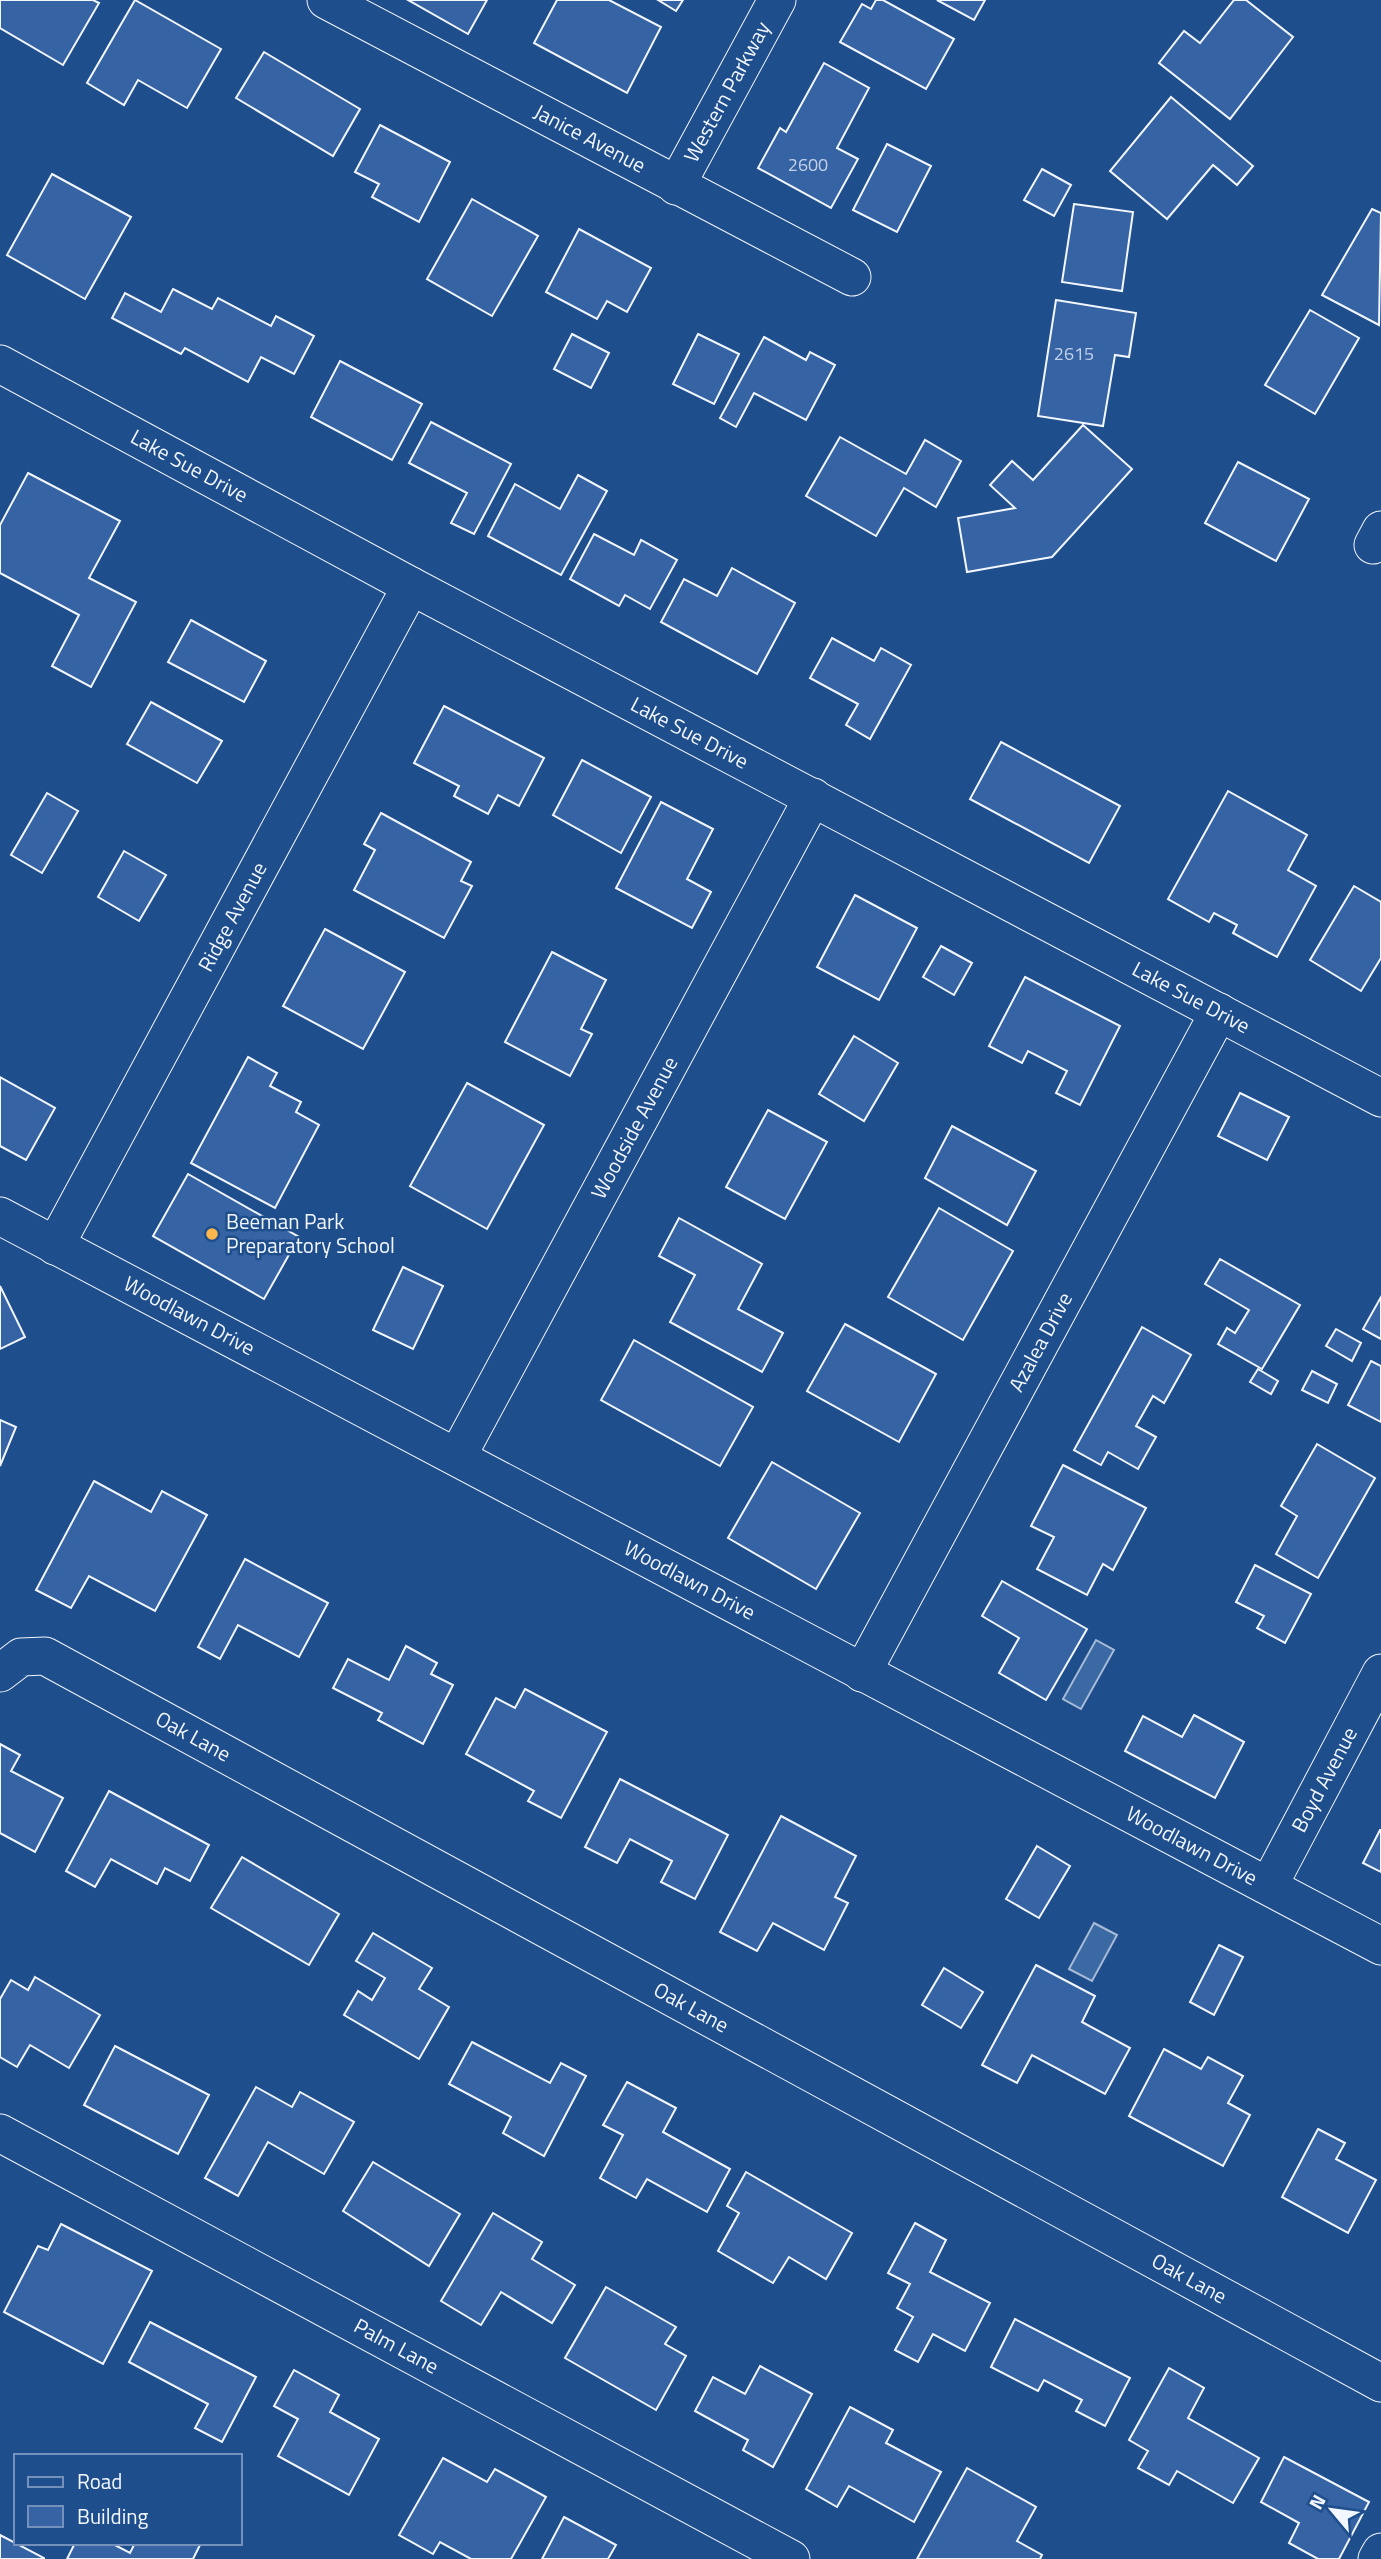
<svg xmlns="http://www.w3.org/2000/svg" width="1381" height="2559" viewBox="0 0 1381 2559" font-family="'Titillium Web',sans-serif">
<rect width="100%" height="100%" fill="#1f4e8c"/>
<g fill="#3b69a3" stroke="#a8bbd7" stroke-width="2">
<path d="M1096 1640 1114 1650 1081 1709 1063 1699Z"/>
<path d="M1094 1923 1117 1935 1092 1981 1069 1969Z"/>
</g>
<g fill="#3563a3" stroke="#f2f6ff" stroke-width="2">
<path d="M0 0H93L99 3 63 65 0 28Z"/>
<path d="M135 0 221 49 187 108 138 80 124 105 87 83Z"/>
<path d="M408 0H487L468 34Z"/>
<path d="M557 0H609L661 27 627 93 534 43Z"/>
<path d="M658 0H683L676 11Z"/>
<path d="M876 0H883L954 39 926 89 840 42 862 4 871 9Z"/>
<path d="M937 0H985L974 20Z"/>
<path d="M1234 0H1246L1293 37 1230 119 1159 63 1184 31 1200 43Z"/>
<path d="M264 52 360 109 333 156 236 98Z"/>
<path d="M824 63 869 88 837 148 858 159 831 208 758 168 780 128 786 132Z"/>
<path d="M1171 97 1253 166 1237 185 1213 165 1167 219 1110 171Z"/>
<path d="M380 125 450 162 419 222 372 197 379 184 355 172Z"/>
<path d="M887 144 931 166 897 232 853 210Z"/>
<path d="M1042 169 1071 185 1054 216 1024 200Z"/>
<path d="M52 174 131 217 85 299 7 255Z"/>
<path d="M472 199 538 236 492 316 427 279Z"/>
<path d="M1074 204 1133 212 1122 291 1062 282Z"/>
<path d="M1372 209 1381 213 1379 325 1322 295Z"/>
<path d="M579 229 651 268 627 312 607 301 597 319 546 292Z"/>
<path d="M173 289 212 309 218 298 271 326 276 316 314 336 294 374 261 357 248 382 185 348 181 354 112 318 125 293 161 312Z"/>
<path d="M1056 300 1136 313 1129 357 1115 355 1103 426 1038 416Z"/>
<path d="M1310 310 1359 338 1315 414 1265 385Z"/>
<path d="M572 334 609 353 591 388 554 369Z"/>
<path d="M698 334 739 354 714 404 673 384Z"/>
<path d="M764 337 806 360 810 352 835 365 806 420 754 393 736 427 720 418Z"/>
<path d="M340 361 422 404 392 460 311 417Z"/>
<path d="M431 422 511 464 474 534 451 523 467 493 409 463Z"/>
<path d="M1083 425 1132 469 1052 557 967 572 958 518 1015 508 990 485 1012 461 1033 480Z"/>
<path d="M840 437 906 474 925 440 961 461 936 507 904 488 876 536 806 496Z"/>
<path d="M1238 462 1309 499 1276 561 1205 523Z"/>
<path d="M28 473 120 521 89 578 136 602 91 687 52 666 79 615 0 573V525Z"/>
<path d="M578 475 607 491 561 575 488 536 515 484 560 509Z"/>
<path d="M594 534 634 555 641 540 677 560 650 609 625 595 619 606 570 579Z"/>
<path d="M732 568 795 603 757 674 661 622 684 579 717 596Z"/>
<path d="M191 620 266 661 244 702 168 662Z"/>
<path d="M832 638 874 661 881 648 911 665 870 739 846 725 858 704 810 678Z"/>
<path d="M151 702 222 741 197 783 127 744Z"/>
<path d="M444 706 544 758 519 806 498 795 488 814 454 796 459 786 414 763Z"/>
<path d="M1001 742 1120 806 1089 863 970 799Z"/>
<path d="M582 760 651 797 621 853 553 815Z"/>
<path d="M1228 791 1307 835 1288 870 1316 886 1277 957 1233 933 1237 925 1214 913 1209 922 1168 899Z"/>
<path d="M47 793 78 811 42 873 11 855Z"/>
<path d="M661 802 713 829 687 879 711 892 692 928 616 888Z"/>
<path d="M381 813 471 862 461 881 472 886 444 938 354 890 375 850 364 844Z"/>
<path d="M124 851 166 875 139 921 98 897Z"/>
<path d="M1354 886 1381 902V958L1361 991 1310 960Z"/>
<path d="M855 895 917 928 879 1000 817 967Z"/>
<path d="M325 929 405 972 363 1049 283 1006Z"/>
<path d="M941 946 972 963 954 995 923 977Z"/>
<path d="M552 952 606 980 581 1029 592 1034 570 1076 505 1042Z"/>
<path d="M1025 977 1120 1026 1080 1105 1056 1093 1067 1071 1028 1051 1022 1063 989 1046Z"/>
<path d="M854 1036 898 1063 864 1121 819 1094Z"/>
<path d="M248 1057 277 1073 270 1086 301 1102 296 1112 319 1125 275 1208 191 1163Z"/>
<path d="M0 1077 55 1108 26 1160 0 1146Z"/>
<path d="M467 1083 544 1125 487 1229 410 1186Z"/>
<path d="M1240 1093 1289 1117 1267 1160 1218 1136Z"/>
<path d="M768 1110 827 1142 785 1219 726 1187Z"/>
<path d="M952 1126 1036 1171 1007 1225 925 1178Z"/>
<path d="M188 1174 299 1237 264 1299 153 1236Z"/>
<path d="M939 1208 1013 1251 963 1340 888 1297Z"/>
<path d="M679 1218 762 1264 738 1309 783 1333 762 1372 670 1322 695 1275 659 1256Z"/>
<path d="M1220 1259 1300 1305 1262 1369 1218 1344 1227 1328 1235 1333 1249 1310 1205 1284Z"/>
<path d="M403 1267 443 1286 413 1349 373 1330Z"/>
<path d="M0 1286 25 1337 0 1349Z"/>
<path d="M1381 1297V1339L1363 1329Z"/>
<path d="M845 1324 936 1374 899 1442 807 1391Z"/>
<path d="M1142 1327 1191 1355 1164 1403 1153 1396 1136 1426 1156 1437 1138 1469 1108 1452 1101 1465 1074 1450Z"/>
<path d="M1336 1329 1361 1343 1352 1361 1326 1346Z"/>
<path d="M634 1340 753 1407 720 1466 601 1400Z"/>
<path d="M1371 1361 1381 1366V1422L1348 1405Z"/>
<path d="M1258 1369 1278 1381 1271 1394 1250 1382Z"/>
<path d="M1312 1371 1337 1384 1328 1403 1302 1390Z"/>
<path d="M0 1420 16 1427 0 1466Z"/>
<path d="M1317 1444 1375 1478 1318 1578 1276 1554 1297 1516 1281 1506Z"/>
<path d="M772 1462 860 1513 816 1589 728 1538Z"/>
<path d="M1063 1465 1146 1508 1113 1570 1103 1564 1087 1595 1037 1569 1054 1537 1031 1526Z"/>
<path d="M94 1481 151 1512 162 1491 207 1515 155 1611 89 1576 71 1608 36 1590Z"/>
<path d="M245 1559 328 1603 299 1657 238 1625 220 1659 198 1647Z"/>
<path d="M1255 1565 1311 1594 1285 1643 1257 1628 1264 1616 1236 1602Z"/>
<path d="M1002 1581 1087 1629 1046 1700 999 1673 1019 1638 982 1616Z"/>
<path d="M406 1646 437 1663 431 1674 453 1685 423 1744 378 1720 382 1713 333 1688 348 1659 389 1680Z"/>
<path d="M525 1689 607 1732 561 1818 528 1801 534 1791 466 1754 496 1698 515 1708Z"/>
<path d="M1194 1715 1244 1742 1215 1798 1125 1751 1143 1716 1182 1737Z"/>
<path d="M0 1744 20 1755 11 1771 63 1798 35 1852 0 1833Z"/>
<path d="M620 1779 728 1835 695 1899 661 1882 672 1861 630 1839 617 1863 585 1847Z"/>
<path d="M109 1791 209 1845 190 1881 165 1868 157 1884 111 1859 95 1887 66 1871Z"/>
<path d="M781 1816 856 1856 835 1897 848 1903 824 1950 773 1923 757 1951 720 1932Z"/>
<path d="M1380 1830H1381V1872L1363 1863Z"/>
<path d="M1037 1846 1070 1866 1039 1918 1006 1899Z"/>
<path d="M242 1857 339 1914 309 1965 211 1908Z"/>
<path d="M373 1933 432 1968 419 1989 449 2007 419 2059 344 2015 358 1991 372 2000 385 1978 356 1961Z"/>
<path d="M1219 1945 1243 1957 1214 2015 1190 2002Z"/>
<path d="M1036 1965 1095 1996 1082 2022 1130 2048 1105 2094 1032 2055 1017 2083 982 2065Z"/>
<path d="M944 1968 983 1992 961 2028 922 2005Z"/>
<path d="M35 1977 100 2015 69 2068 30 2045 17 2067 0 2057V1999L11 1980 28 1990Z"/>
<path d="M472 2042 550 2083 561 2063 586 2076 544 2156 503 2133 511 2117 449 2084Z"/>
<path d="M115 2046 209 2095 178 2154 84 2105Z"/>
<path d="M1164 2049 1201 2069 1208 2057 1243 2076 1228 2103 1250 2115 1223 2166 1129 2116Z"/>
<path d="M627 2082 676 2108 663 2132 730 2169 707 2212 647 2179 636 2198 600 2178 623 2135 603 2125Z"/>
<path d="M256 2087 292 2107 300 2092 354 2122 324 2174 268 2142 238 2196 205 2178Z"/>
<path d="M1318 2129 1345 2143 1336 2159 1376 2180 1348 2233 1282 2197Z"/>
<path d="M373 2162 460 2214 429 2266 343 2211Z"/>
<path d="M746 2172 852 2233 826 2279 789 2257 773 2283 718 2251 739 2213 727 2206Z"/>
<path d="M493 2213 542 2242 532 2259 575 2285 552 2323 501 2292 481 2325 441 2301Z"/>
<path d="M915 2223 946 2240 930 2272 990 2303 965 2351 933 2334 918 2362 895 2350 913 2317 897 2308 910 2284 888 2273Z"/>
<path d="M61 2224 152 2271 103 2364 4 2312 38 2246 48 2250Z"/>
<path d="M606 2287 676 2327 665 2344 686 2356 656 2410 565 2358Z"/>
<path d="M1015 2319 1130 2378 1105 2426 1076 2411 1082 2400 1044 2380 1038 2391 991 2367Z"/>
<path d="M150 2322 256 2377 222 2442 195 2428 208 2404 129 2362Z"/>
<path d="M760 2366 812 2394 773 2467 743 2450 748 2440 695 2411 713 2377 745 2394Z"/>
<path d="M1169 2368 1204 2388 1188 2418 1259 2458 1233 2503 1177 2471 1169 2485 1138 2468 1148 2451 1129 2440Z"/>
<path d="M294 2370 339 2395 330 2412 379 2439 349 2495 278 2456 298 2419 274 2406Z"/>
<path d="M850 2407 893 2430 886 2443 941 2472 914 2522 849 2486 837 2507 806 2489Z"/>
<path d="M1284 2457 1369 2502 1339 2559H1318L1289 2543 1299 2523 1261 2502Z"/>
<path d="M443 2458 487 2482 495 2469 546 2497 511 2559H471L440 2542 433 2554 399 2535Z"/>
<path d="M967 2468 1036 2507 1017 2541 1042 2555 1040 2559H917Z"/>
<path d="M564 2517 616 2545 608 2559H542Z"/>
<path d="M0 2535 44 2558V2559H0Z"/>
<path d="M75 2543H111L130 2553 135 2543H201L193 2559H67Z"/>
</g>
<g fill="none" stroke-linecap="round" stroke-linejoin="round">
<defs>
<g id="minor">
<path id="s1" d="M326 0 852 277"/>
<path id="s2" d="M676 186 777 0"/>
<path id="s3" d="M0 364 411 586 1381 1098"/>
<path d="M1373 545 1381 530"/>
<path id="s4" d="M0 1216 1381 1946"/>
<path id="s5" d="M55 1246 411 586"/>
<path id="s6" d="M457 1457 813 797"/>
<path id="s7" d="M0 1673 21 1657 45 1656 1381 2383"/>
<path id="s8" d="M862 1673 1219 1012"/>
<path id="s9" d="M1269 1885 1381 1673"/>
<path id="s10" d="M0 2133 791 2559"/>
<path d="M1377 2559 1381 2552"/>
</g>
</defs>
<use href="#minor" stroke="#f2f6ff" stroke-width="39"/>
<use href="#minor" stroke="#1f4e8c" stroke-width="37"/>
</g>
<circle fill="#ffb74d" stroke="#1f4e8c" stroke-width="2.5" cx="212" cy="1234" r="7"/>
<g text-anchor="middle" stroke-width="5" stroke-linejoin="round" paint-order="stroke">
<g font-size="18" fill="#c3d1e8">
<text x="808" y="171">2600</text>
<text x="1074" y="360">2615</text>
</g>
<g font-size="21" fill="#f2f6ff" stroke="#1f4e8c">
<text dy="7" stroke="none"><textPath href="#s2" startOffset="107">Western Parkway</textPath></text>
<text dy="7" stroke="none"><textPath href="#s1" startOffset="298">Janice Avenue</textPath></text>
<text dy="7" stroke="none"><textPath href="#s3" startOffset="215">Lake Sue Drive</textPath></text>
<text dy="7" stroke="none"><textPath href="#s3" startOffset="782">Lake Sue Drive</textPath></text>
<text dy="7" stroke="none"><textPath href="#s5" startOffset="374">Ridge Avenue</textPath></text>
<text dy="7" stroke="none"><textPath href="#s3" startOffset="1349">Lake Sue Drive</textPath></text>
<text dy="7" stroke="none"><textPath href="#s6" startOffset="374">Woodside Avenue</textPath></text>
<text dy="7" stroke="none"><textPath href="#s4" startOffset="214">Woodlawn Drive</textPath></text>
<text dy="7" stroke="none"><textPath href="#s8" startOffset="376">Azalea Drive</textPath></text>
<text dy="7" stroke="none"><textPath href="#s4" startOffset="780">Woodlawn Drive</textPath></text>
<text dy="7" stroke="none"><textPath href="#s7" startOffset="219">Oak Lane</textPath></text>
<text dy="7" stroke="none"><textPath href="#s9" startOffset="119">Boyd Avenue</textPath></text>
<text dy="7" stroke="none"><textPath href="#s4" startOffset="1348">Woodlawn Drive</textPath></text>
<text dy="7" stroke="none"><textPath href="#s7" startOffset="786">Oak Lane</textPath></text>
<text dy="7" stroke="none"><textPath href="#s7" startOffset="1353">Oak Lane</textPath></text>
<text dy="7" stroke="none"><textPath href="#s10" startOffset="450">Palm Lane</textPath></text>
</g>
<g font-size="21" fill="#f2f6ff" stroke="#1f4e8c" text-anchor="start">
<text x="226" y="1229">Beeman Park<tspan x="226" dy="24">Preparatory School</tspan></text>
</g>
</g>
<rect x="14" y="2454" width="228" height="91" fill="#1f4e8c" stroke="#7391ba" stroke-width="2"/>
<rect x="28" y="2477" width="35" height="10" fill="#1f4e8c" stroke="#7391ba" stroke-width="2"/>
<text x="77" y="2489" font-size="21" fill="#f2f6ff">Road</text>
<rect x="28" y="2506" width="35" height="21" fill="#3563a3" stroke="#7391ba" stroke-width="2"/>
<text x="77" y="2524" font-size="21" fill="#f2f6ff">Building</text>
<g transform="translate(1332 2510) rotate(299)" stroke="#1f4e8c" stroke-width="5" paint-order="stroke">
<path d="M0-5L12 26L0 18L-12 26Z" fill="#f2f6ff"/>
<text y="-10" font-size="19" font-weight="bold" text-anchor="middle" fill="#f2f6ff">N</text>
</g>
</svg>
